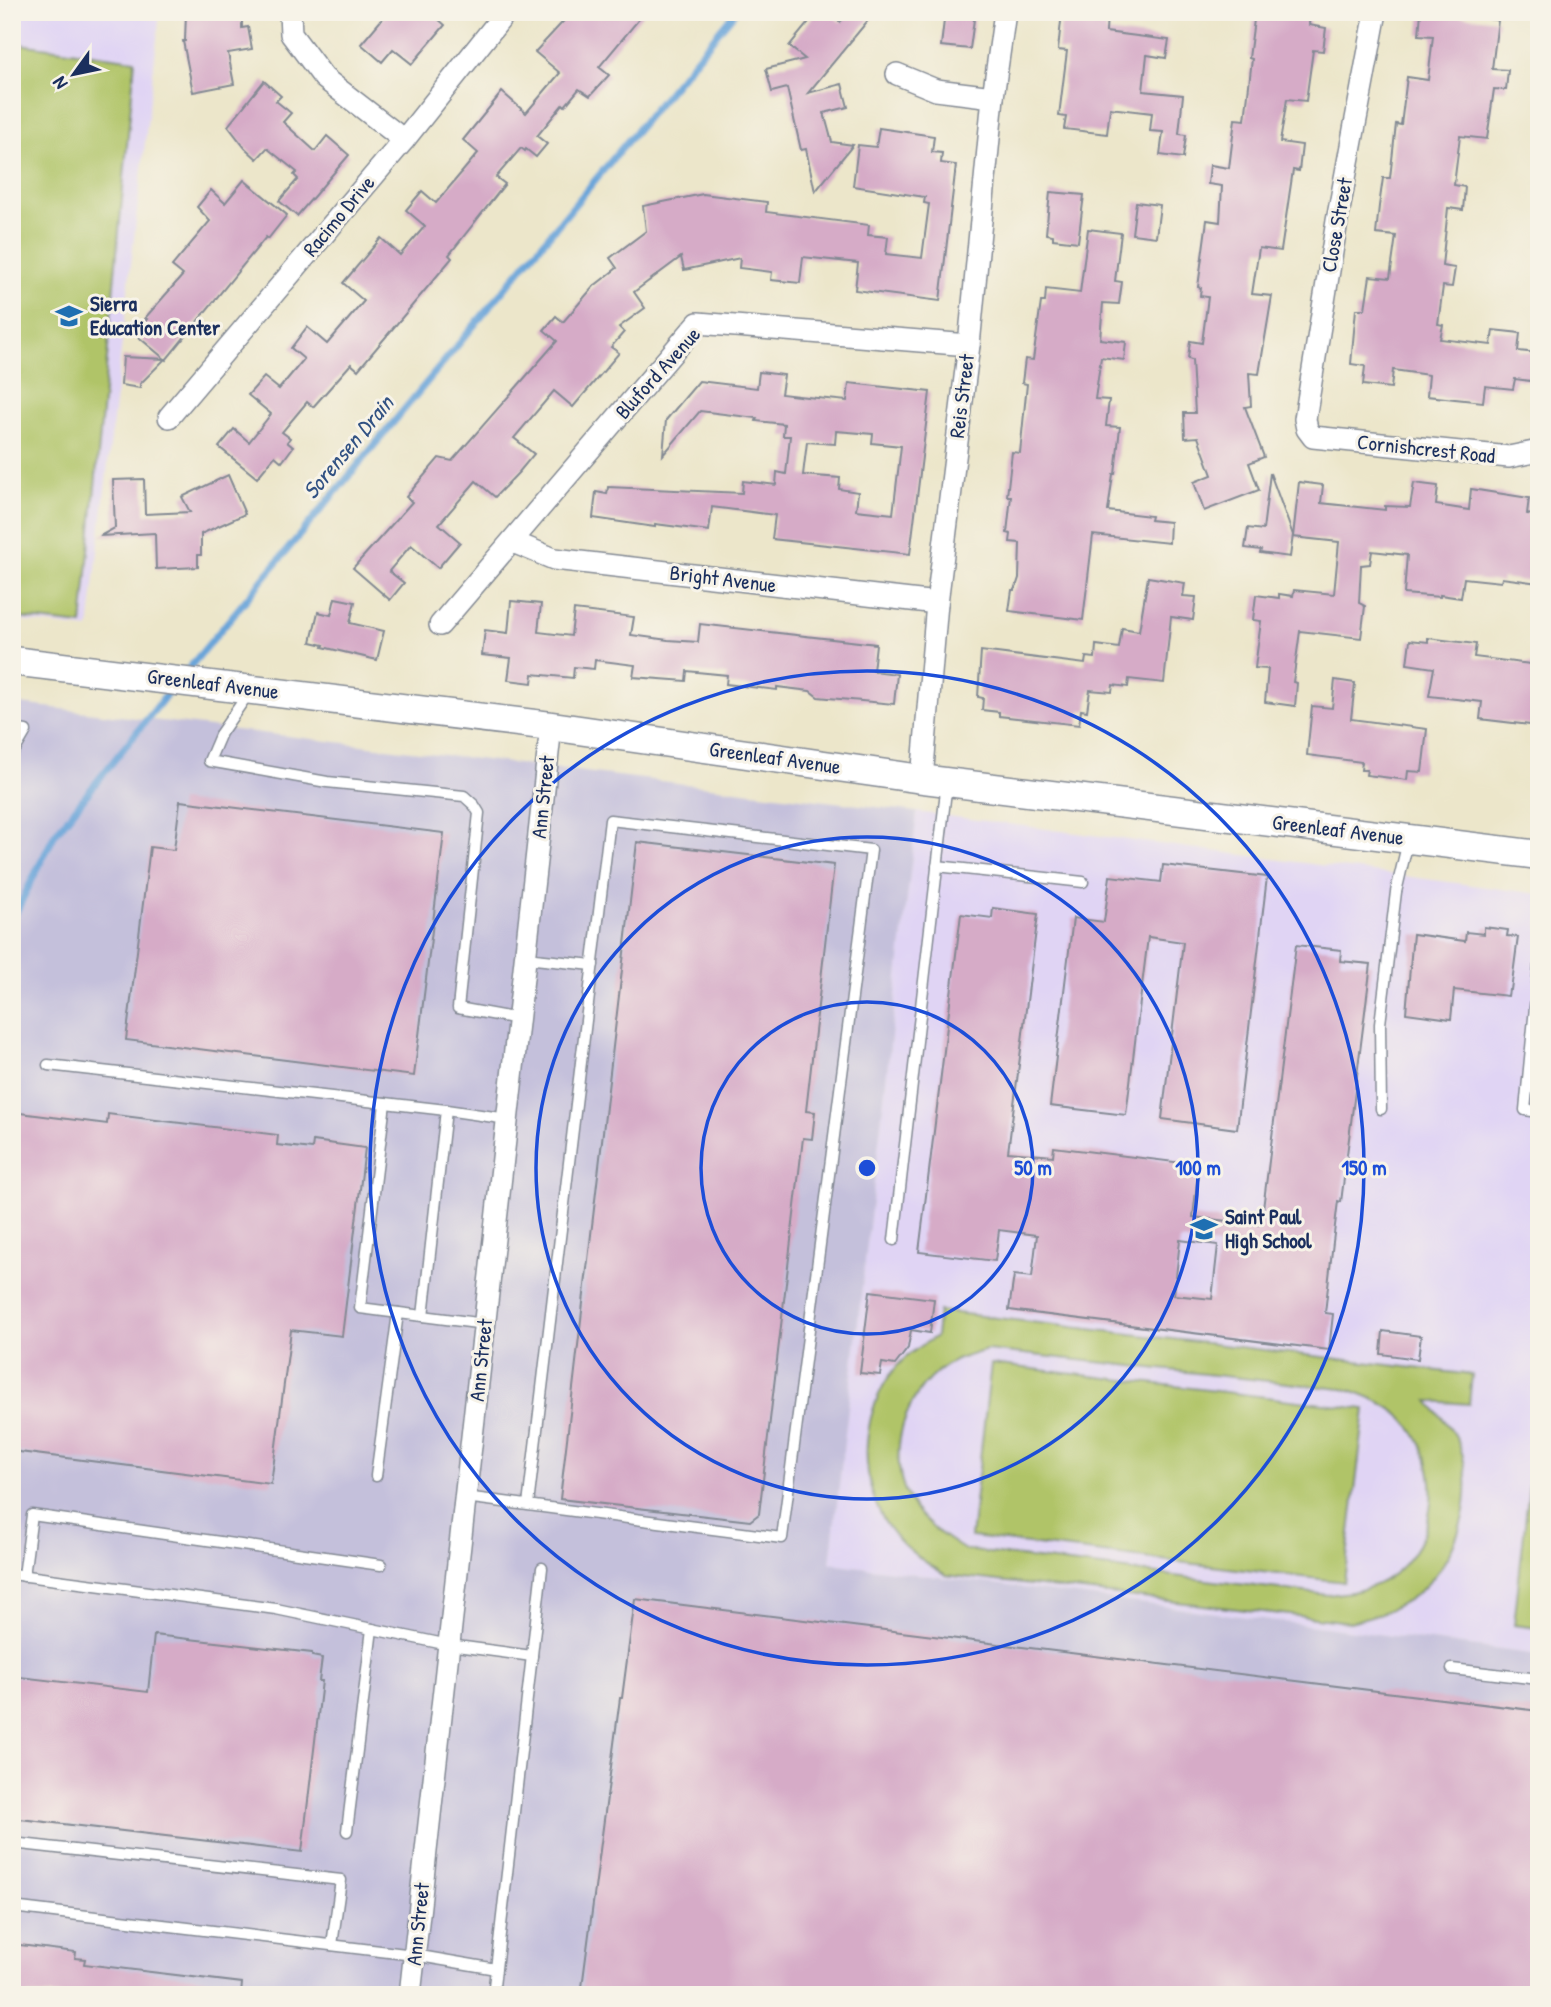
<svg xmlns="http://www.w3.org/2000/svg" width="1551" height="2007" viewBox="0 0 1551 2007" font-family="'Patrick Hand',sans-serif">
<rect width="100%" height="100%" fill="#f7f3e8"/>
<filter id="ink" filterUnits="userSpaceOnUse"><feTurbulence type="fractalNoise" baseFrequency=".0143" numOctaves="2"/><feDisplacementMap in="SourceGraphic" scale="14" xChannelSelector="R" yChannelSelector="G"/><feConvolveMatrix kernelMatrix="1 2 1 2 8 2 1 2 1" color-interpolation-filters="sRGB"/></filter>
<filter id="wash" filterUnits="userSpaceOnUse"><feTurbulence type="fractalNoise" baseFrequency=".00686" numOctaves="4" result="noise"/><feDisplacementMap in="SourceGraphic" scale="28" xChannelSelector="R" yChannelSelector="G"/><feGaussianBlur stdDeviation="1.57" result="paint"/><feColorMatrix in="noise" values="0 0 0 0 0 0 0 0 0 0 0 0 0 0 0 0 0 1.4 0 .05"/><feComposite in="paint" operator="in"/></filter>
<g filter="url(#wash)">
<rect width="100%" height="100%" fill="#ece6ca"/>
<g fill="#e0d4f4">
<path d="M12 12H160L89 629 12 620Z"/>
<path d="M917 812 1539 894V1655L830 1563Z"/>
</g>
<path fill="#c4c0db" d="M12 703 917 812 830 1563 1539 1655V1995H12Z"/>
<g fill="#b0c468" stroke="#667a63" stroke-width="2" fill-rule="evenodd">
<path d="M12 43 135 60 82 625 12 617Z"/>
<path d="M939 1311 1472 1375 1469 1404 1428 1401C1436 1412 1448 1423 1455 1435 1481 1486 1460 1561 1415 1595 1395 1610 1373 1616 1350 1622L946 1575C926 1563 907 1551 892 1532 854 1484 859 1400 905 1358 914 1350 926 1343 936 1336ZM987 1350 1350 1390C1372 1398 1394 1406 1409 1425 1452 1480 1432 1572 1360 1590 1350 1593 1338 1593 1328 1595L965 1550C946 1538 929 1527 915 1509 880 1461 904 1384 956 1360 966 1356 977 1353 987 1350Z"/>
<path d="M991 1364 1365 1409 1344 1582 971 1537Z"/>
<path d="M1539 1395V1628L1514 1625Z"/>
</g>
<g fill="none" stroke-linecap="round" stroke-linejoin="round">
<g stroke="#69a4d9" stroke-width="7">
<path d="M184 674 735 12"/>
<path d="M12 920 55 834 172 688"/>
</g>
</g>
<g id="blocks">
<g fill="#d6abc7" fill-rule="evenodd">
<path d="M186 12H242V28L248 27 252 49 228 53 234 84 193 92 183 41H185Z"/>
<path d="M388 12H430L445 25 412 64 393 49 382 62 361 44Z"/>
<path d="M572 12H645L599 67 609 75 590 96 579 89 565 106 563 104 537 136 547 144 536 157 526 149 525 151 521 148 496 177 505 184 449 255 452 258 358 370 351 364 313 407 307 402 282 432 290 438 287 442 293 447 282 462 275 456 257 478 219 447 234 429 249 442 271 414 248 395 264 377 279 389 304 359 291 348 307 327 327 344 364 301 343 283 381 238 400 255 425 226 406 210 422 191 436 203 478 153 463 140 502 92 526 113 560 73 535 52Z"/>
<path d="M817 12H829L840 22 850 12H875L808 93 842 84 848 107 824 113 832 142 853 145 815 192 806 149 801 150 787 88 772 92 766 69 805 59 789 46Z"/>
<path d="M945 12H975L970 49 941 46Z"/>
<path d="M1062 12H1107L1106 32 1169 40 1166 58 1147 55 1143 91 1183 95 1179 134 1186 135 1183 158 1160 155 1163 132 1150 131 1152 113 1110 108 1107 134 1064 129 1066 117 1059 116 1067 51 1058 50Z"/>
<path d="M1255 12H1310L1309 25 1326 28 1323 51 1313 50 1306 101 1287 99 1280 142 1302 145 1299 171 1293 170 1281 251 1259 248 1252 294 1272 296 1259 374 1249 373 1251 406 1245 407 1264 457 1249 463 1259 490 1204 511 1194 482 1212 475 1198 437 1185 438 1184 413H1195L1192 360 1188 359 1190 341 1202 343 1208 297 1200 296 1201 288 1198 287 1207 220 1220 222 1222 186 1208 184 1210 165 1229 168 1235 119 1245 120 1252 59 1249 58Z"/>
<path d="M1421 12 1498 20 1492 69 1508 70 1506 90 1494 89 1487 139 1460 136 1454 185 1465 187 1463 210 1448 208 1442 266 1455 268 1452 287 1443 286 1438 324 1443 325 1440 339 1491 345 1493 330 1520 333 1518 351 1539 353V382L1515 379 1513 389 1485 386 1483 402 1427 396 1429 375 1393 370 1391 388 1363 385 1365 366 1351 364 1356 309H1365L1370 276 1390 278 1396 236 1376 234 1379 206 1383 178H1390L1396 124 1401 125 1407 77 1428 80 1433 36 1419 35Z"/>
<path d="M264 81 281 96 276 101 291 113 283 122 315 151 327 136 349 155 297 216 279 201 298 179 294 175 297 172 267 148 257 159 245 148 228 126Z"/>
<path d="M879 128 934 136 932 152 942 153 941 163 956 165 940 301 855 290 858 263 803 257 800 283 771 280 772 272 739 268 740 258 684 270 681 257 634 292 645 308 619 327 624 332 611 347 619 353 573 407 554 391 514 438 534 454 519 472 495 497 476 481 439 524 460 542 438 568 411 545 389 571 404 583 390 600 353 568 412 502 406 497 439 458 452 461 557 341 544 330 556 316 563 322 594 286 617 268 610 258 646 231 643 206 703 194 767 202 766 212 869 225 868 235 888 237 886 254 922 258 929 204 924 203 925 197 853 186 858 145 876 147Z"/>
<path d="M244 180 287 215 268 239 266 237 166 360 135 334 147 319 145 318 183 275 172 266 210 221 197 207 211 190 225 203Z"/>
<path d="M1050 192 1084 195 1078 242 1053 239V235L1046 234Z"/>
<path d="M1136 202 1160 205 1156 237 1132 234Z"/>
<path d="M1088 229 1121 233 1115 281 1122 282 1119 304 1103 303 1100 339 1126 342 1124 360 1101 357 1095 399 1109 400 1106 426 1120 427 1115 474H1113L1108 511 1151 516 1150 520 1170 522 1169 543 1093 535 1083 620 1009 611 1012 590H1015L1019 578 1020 543 1010 542 1011 534 1007 533 1011 496H1007L1012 452 1020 453 1027 384 1022 383 1025 359 1033 360 1041 302H1045L1046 289 1080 293Z"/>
<path d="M123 357 165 359 140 384V388L121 385Z"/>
<path d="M759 372 784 375 781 394 807 397 847 401 849 383 930 392 910 554 772 539 775 515 712 507 709 531 655 524V527L593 518 596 492 607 494 608 487 742 493 743 481 776 485 777 472 786 474 790 436H783L784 424 756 421 757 418 700 411 663 455 666 420 699 381 757 388ZM836 431 873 434 872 443 901 446 893 514 856 510 858 492 839 489 840 478 803 475 807 442 835 444Z"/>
<path d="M1270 473 1293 535 1290 557 1260 553 1261 550 1245 548 1248 528 1263 530Z"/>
<path d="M228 475 245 514 201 534V555H198V567L156 569 155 533 100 536 115 528 113 480 144 479 145 514 190 512 182 497Z"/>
<path d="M1299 482 1323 485 1321 503 1385 510V506L1410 507 1414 483 1438 486 1436 505 1469 510 1471 489 1529 498 1527 514 1539 516V583L1502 578 1501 582 1464 578 1461 598 1440 595V597L1404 594 1407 555 1372 551 1370 564 1361 565 1359 603 1365 606 1361 638 1300 631 1293 682 1297 683 1295 706 1265 702 1268 669 1255 668 1261 621 1253 620 1256 595 1279 598V594L1293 596 1294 590 1334 594 1339 542 1293 537Z"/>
<path d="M1148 577 1185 583 1183 596 1196 597 1193 620 1171 617 1164 683 1129 679 1128 687 1113 685 1112 692 1090 690 1087 711 1081 710 1079 725 999 716V712L982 710 983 698 978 697 981 651 1085 664 1086 657 1095 658 1096 645 1119 648 1122 628 1139 631Z"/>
<path d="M335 598 355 602 350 623 384 631 377 660 323 647 324 645 311 642 318 612 331 615Z"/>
<path d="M511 601 541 604 538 632 571 636 574 610 634 617 631 635 668 640 698 642 700 624 876 644 873 671 897 674 894 704 818 697 810 691 777 687V690L726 684 727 675 687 671 686 681 633 677 635 665 595 660 594 669 574 667 573 678 533 674 532 683 508 680 511 658 482 655 485 630 508 633Z"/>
<path d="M1428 638 1476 644 1474 657 1539 665V726L1480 719 1482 702 1429 696 1434 668 1407 664 1410 640 1428 642Z"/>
<path d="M1335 680 1355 683 1351 719 1427 729 1422 772 1408 771 1407 780 1366 775 1367 770H1361L1362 762 1307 755 1312 706 1332 708Z"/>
<path d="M180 801 444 833 414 1076 126 1040 150 847 174 850Z"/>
<path d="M637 842 834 865 806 1111 815 1112 812 1139 803 1138 759 1514 750 1521 560 1499Z"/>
<path d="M1163 865 1267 877 1237 1129 1162 1119 1183 942 1148 937 1126 1115 1050 1106 1073 918 1104 922 1110 876 1161 882Z"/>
<path d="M993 908 1038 914 1008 1152 1053 1156 1054 1147 1199 1165 1193 1217 1261 1225 1296 945 1341 950 1340 961 1371 964 1341 1202 1338 1201 1333 1242 1325 1313 1333 1314 1329 1350 1009 1310 1014 1275 1032 1277 1037 1235 999 1230 995 1261 919 1252 961 914 992 918ZM1180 1240 1218 1245 1212 1299 1174 1295Z"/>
<path d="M1484 927 1508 930 1507 936 1518 937 1511 990H1509L1508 996 1454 990 1451 1019 1406 1013 1413 934 1465 941 1466 932 1484 934Z"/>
<path d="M12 1112 107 1124 108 1114 278 1135 277 1145 312 1149 313 1141 365 1148 342 1336 291 1330 271 1484 12 1451Z"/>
<path d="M870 1291 934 1299 930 1333 911 1330 908 1348 895 1365 882 1363 880 1375 860 1373Z"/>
<path d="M1383 1331 1421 1336 1418 1359 1381 1354Z"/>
<path d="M635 1599 1539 1711V1995H581L620 1698H622Z"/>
<path d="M154 1635 312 1653V1656L322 1658 319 1681H322L302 1852 12 1818V1676L148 1692Z"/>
<path d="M12 1944 76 1952 75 1958 85 1959 84 1964 242 1983 241 1995H12Z"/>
</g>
</g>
</g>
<g filter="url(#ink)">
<use href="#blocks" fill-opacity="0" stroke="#848a94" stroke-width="2"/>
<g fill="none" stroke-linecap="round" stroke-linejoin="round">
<defs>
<g id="lane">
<path d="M250 691 221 733 209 761 327 782 464 796 474 805 479 813 458 1008 519 1019"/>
<path d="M12 729 26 731 12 755"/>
<path d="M937 866 1083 882"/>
<path d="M525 958 593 965"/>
<path d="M1539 966 1525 1110 1539 1112"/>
<path d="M48 1065 385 1103 360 1308 485 1324"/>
<path d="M385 1103 446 1110 423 1316"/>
<path d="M1381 1109 1380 1024 1396 892 1408 841"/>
<path d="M446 1110 508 1119"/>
<path d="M894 1240 947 782"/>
<path d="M376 1476 398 1313"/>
<path d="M465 1497 782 1538 871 850 610 820 528 1505"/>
<path d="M12 1574 276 1609 449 1645 532 1656"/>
<path d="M24 1576 32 1515 381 1565"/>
<path d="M1452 1669 1539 1679"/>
<path d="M347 1831 372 1629"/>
<path d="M12 1843 341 1880 332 1945"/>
<path d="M12 1907 414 1955 496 1969"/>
<path d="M493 1995 542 1568"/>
</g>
<g id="street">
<path d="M290 12 291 34 324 78 404 140"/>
<path d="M1376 12 1337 221 1305 419 1307 429 1313 437 1509 457 1539 451"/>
<path d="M897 74 936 90 993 97"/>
<path d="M169 417 404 140 506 12"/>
<path d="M513 542 554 559 937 603"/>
<path d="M440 625 698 323 969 345"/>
<path d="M922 779 937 603 969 345 993 97 1005 12"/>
<path d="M410 1995 551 726"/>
</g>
<path id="secondary" d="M12 661 551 726 922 779 1539 855"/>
</defs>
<use href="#lane" stroke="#848a94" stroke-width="13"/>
<use href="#street" stroke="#848a94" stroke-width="24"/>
<use href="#secondary" stroke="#848a94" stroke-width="31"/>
<use href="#lane" stroke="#fff" stroke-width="10"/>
<use href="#street" stroke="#fff" stroke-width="21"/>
<use href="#secondary" stroke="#fff" stroke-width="28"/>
</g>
</g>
<g fill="none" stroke="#1d4ed8" stroke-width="3.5">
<circle cx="867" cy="1168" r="166"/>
<circle cx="867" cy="1168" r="331"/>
<circle cx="867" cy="1168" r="497"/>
</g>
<defs>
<symbol id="school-bare" viewBox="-9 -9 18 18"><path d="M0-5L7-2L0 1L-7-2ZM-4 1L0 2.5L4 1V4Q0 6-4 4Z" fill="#1f6fb2" stroke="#f7f3e8" stroke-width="2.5" paint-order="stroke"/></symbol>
</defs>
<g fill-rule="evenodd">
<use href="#school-bare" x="50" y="297" width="38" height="38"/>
<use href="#school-bare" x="1185" y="1210" width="38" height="38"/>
</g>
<g text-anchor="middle" stroke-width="6" stroke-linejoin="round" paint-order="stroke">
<g font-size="21" fill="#1b2f5e" stroke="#f7f3e8">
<text transform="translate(339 216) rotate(-50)" y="7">Racimo Drive</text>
<text transform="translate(1337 225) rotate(-80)" y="7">Close Street</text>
<text transform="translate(658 373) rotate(-48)" y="7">Bluford Avenue</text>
<text transform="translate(962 396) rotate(-83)" y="7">Reis Street</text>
<text transform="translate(1426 449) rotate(6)" y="7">Cornishcrest Road</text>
<text transform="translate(723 579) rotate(7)" y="7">Bright Avenue</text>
<text transform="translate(213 684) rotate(7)" y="7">Greenleaf Avenue</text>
<text transform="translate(775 758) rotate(8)" y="7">Greenleaf Avenue</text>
<text transform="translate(543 797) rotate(-84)" y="7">Ann Street</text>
<text transform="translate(1338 830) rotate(7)" y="7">Greenleaf Avenue</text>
<text transform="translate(481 1360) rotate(-84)" y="7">Ann Street</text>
<text transform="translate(418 1924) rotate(-84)" y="7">Ann Street</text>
</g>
<g font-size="21" font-weight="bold" fill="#1b2f5e" stroke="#f7f3e8" text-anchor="start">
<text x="90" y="311">Sierra<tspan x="90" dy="24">Education Center</tspan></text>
<text x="1225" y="1224">Saint Paul<tspan x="1225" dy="24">High School</tspan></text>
</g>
<g font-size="23" font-style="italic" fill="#325283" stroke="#f7f3e8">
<text transform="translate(348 447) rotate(-50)" y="8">Sorensen Drain</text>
</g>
</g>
<circle cx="867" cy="1168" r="10" fill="#1d4ed8" stroke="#f7f3e8" stroke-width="3.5"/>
<g font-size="21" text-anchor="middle" font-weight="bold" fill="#1d4ed8" stroke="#f7f3e8" stroke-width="6" stroke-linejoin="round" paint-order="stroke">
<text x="1033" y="1175">50 m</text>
<text x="1198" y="1175">100 m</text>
<text x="1364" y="1175">150 m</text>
</g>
<rect width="1551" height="2007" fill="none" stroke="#f7f3e8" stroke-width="42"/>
<g transform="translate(74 74) rotate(237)" stroke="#f7f3e8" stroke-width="5" paint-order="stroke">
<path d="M0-5L12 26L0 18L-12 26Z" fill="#1b2f5e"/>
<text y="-10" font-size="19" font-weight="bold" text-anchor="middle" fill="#1b2f5e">N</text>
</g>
</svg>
